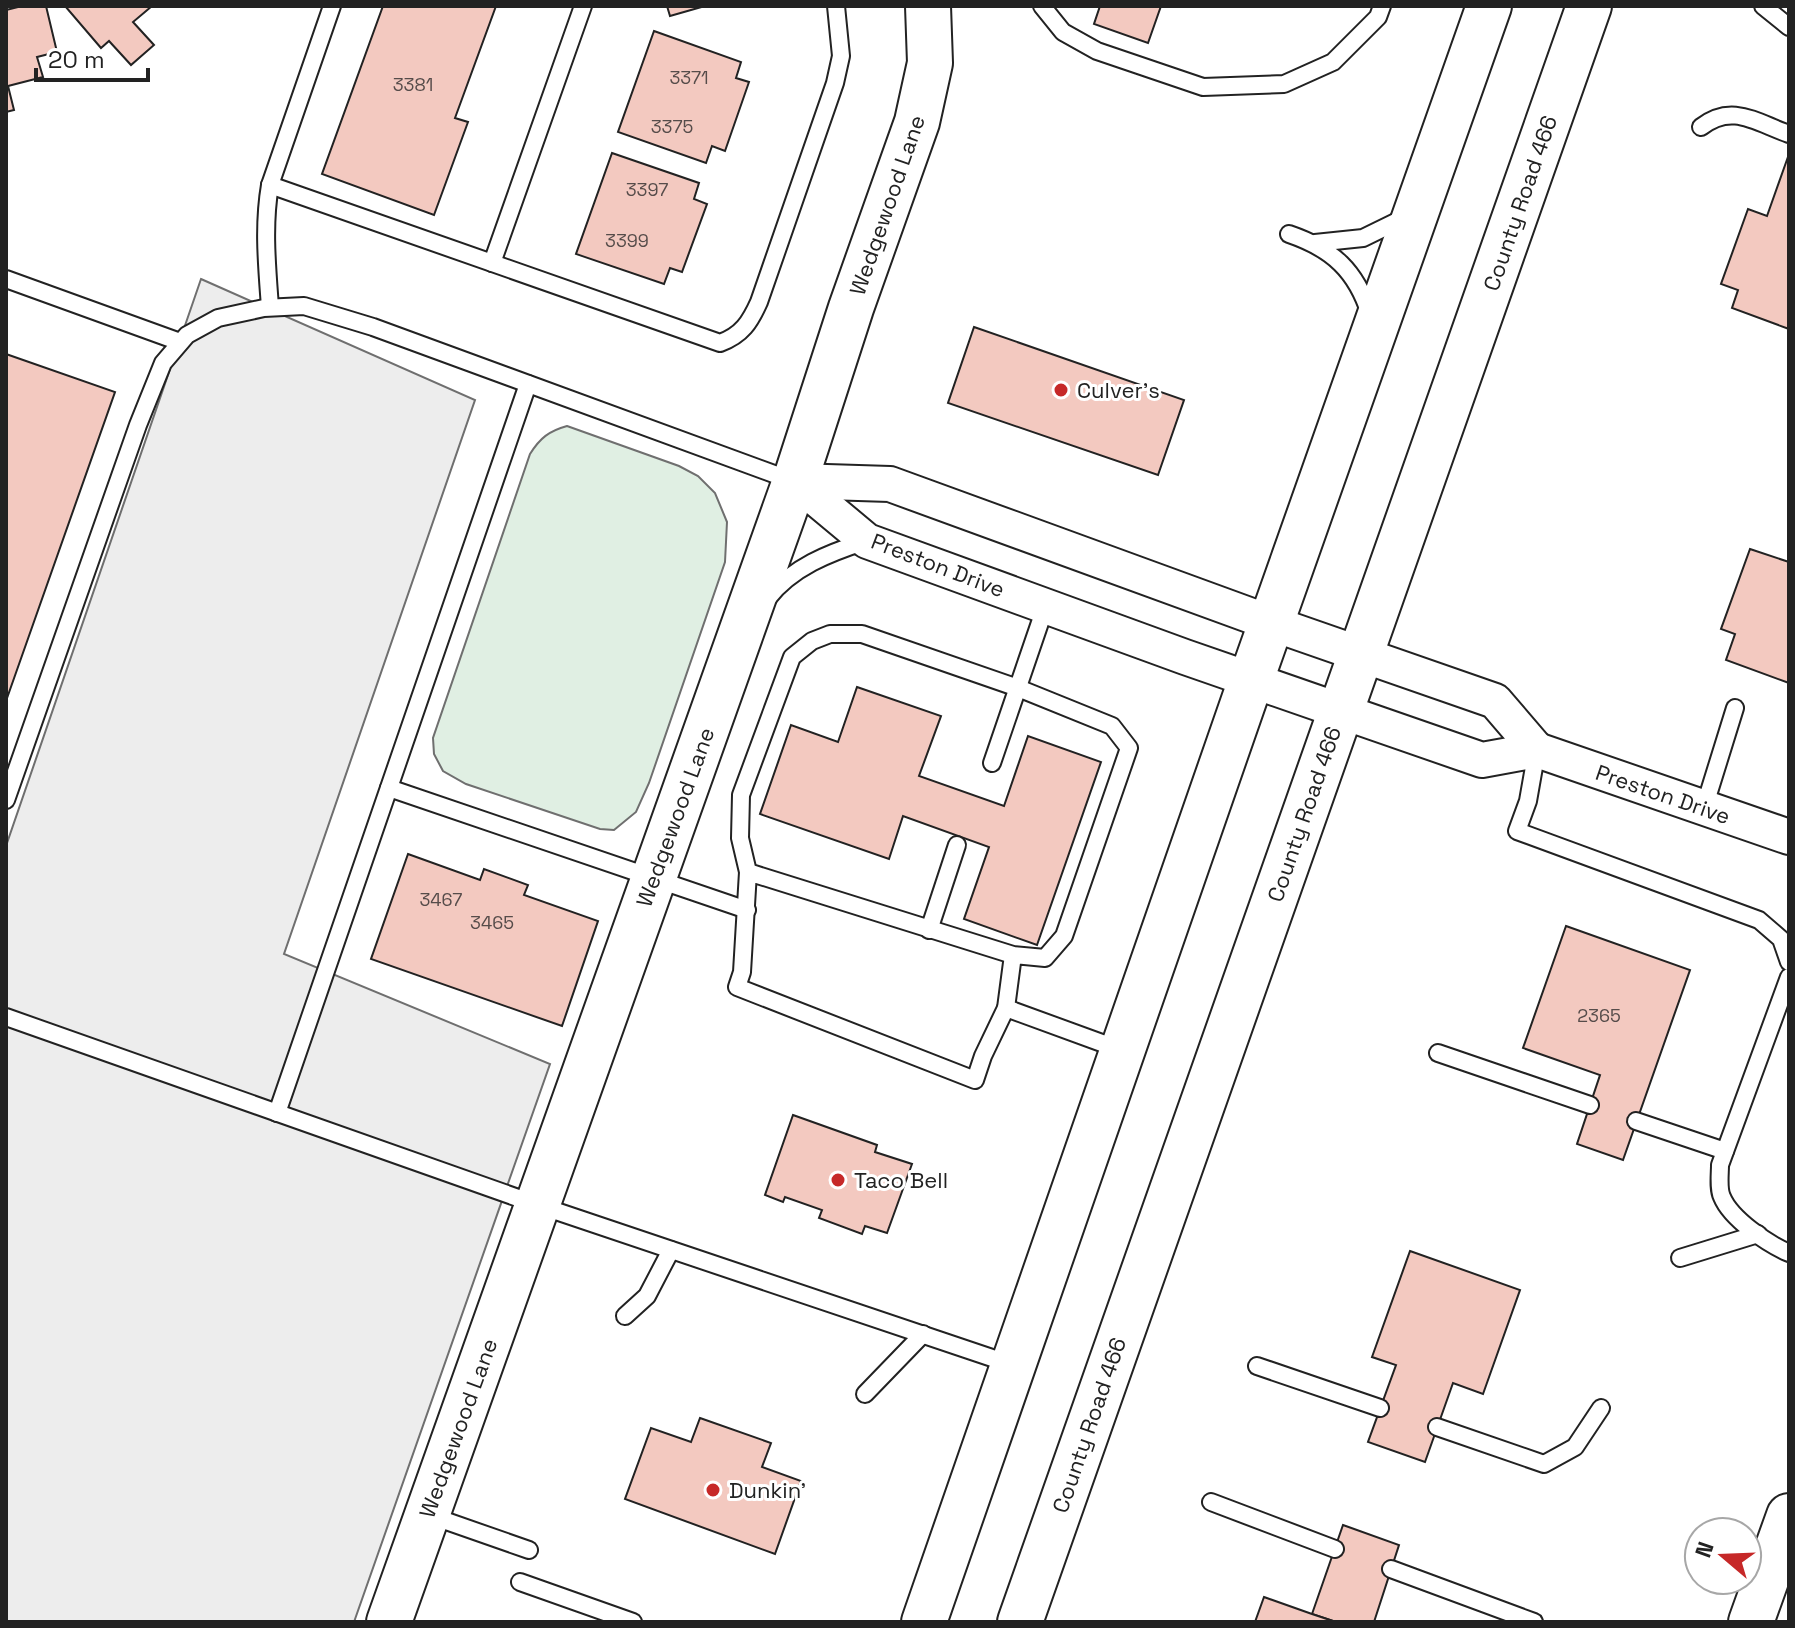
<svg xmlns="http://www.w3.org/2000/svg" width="1795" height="1628" viewBox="0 0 1795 1628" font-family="'Space Grotesk',sans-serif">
<rect width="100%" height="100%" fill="#fff"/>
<path fill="#e0efe3" stroke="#6f6f6f" stroke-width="2" d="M567 426 679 466 698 476 715 493 727 522 725 562 649 783 636 812 614 830 600 829 466 784 443 771 434 754 433 738 530 454C540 438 549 431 567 426Z"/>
<path fill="#ededed" stroke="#6f6f6f" stroke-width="2" d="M201 279 475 400 284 954 550 1064 354 1622H6V846Z"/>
<g fill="#f3c9c0" stroke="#222" stroke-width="2">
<path d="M22 6H46L57 52 37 57 43 77 8 86 14 110 6 112V10Z"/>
<path d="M65 6H152L133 22 154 45 131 65 109 41 101 48Z"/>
<path d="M383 6H496L455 118 468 122 434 215 322 174Z"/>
<path d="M667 6H705L670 16Z"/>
<path d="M1100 6H1161L1148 43 1094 24Z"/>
<path d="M654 31 741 62 736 78 749 82 725 151 712 146 706 163 618 132Z"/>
<path d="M612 153 699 183 694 199 707 204 682 272 670 268 664 284 576 254Z"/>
<path d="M1789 154V329L1732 308 1738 290 1721 284 1748 209 1767 216Z"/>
<path d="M974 327 1184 400 1158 475 948 403Z"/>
<path d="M6 354 115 392 6 701Z"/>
<path d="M1750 549 1789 562V683L1726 660 1735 634 1721 629Z"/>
<path d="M857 687 941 716 919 776 1004 806 1028 736 1101 762 1037 945 964 919 989 847 903 816 889 859 760 814 791 725 838 742Z"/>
<path d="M408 854 480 880 484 869 528 885 524 895 598 921 562 1026 371 959Z"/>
<path d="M1566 926 1690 970 1623 1160 1577 1144 1600 1075 1523 1048Z"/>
<path d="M793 1115 877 1145 875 1152 912 1164 887 1233 865 1226 862 1234 819 1218 822 1210 785 1197 783 1202 765 1195Z"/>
<path d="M1410 1251 1520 1290 1483 1394 1453 1383 1425 1462 1368 1442 1396 1365 1372 1357Z"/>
<path d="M700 1418 771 1443 762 1467 801 1481 775 1554 625 1499 651 1428 691 1442Z"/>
<path d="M1343 1525 1399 1545 1374 1622H1336L1312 1614Z"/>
<path d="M1264 1597 1312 1614 1336 1622H1255Z"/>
</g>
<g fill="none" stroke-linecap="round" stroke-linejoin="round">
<defs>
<g id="lane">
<path d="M1042 6 1063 32 1097 51 1203 87 1284 84 1333 62 1378 17 1382 6"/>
<path d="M1763 6 1789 27"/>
<path d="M1701 127C1732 103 1755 122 1789 134"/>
<path d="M270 185 720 343C742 335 750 322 759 302L835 83 841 56 836 6"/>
<path d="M1289 234C1333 249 1356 271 1370 314"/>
<path d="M1315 243 1363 238 1408 216"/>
<path d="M492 263 583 6"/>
<path d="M6 279 180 342"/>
<path d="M270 307C267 266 263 226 270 185L332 6"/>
<path d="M767 599C792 567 829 553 866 541"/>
<path d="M1537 750 1528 801 1517 831 1759 920 1781 939 1789 962"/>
<path d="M992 763 1046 605"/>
<path d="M389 788 747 910"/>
<path d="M6 800 138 425 163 363 187 335 218 318 264 308 304 306 373 327 793 481"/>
<path d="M1704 808 1735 708"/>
<path d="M748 872 1013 955 1045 958 1064 936 1129 748 1112 726 1018 688 862 634H830L812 641 792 657 741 795 740 838 748 872 742 972 737 987 975 1080 983 1056 1006 1008 1013 955"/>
<path d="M929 930 957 845"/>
<path d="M1789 977 1720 1165C1720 1174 1718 1189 1722 1197 1731 1219 1768 1244 1789 1253"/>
<path d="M1006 1008 1121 1050"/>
<path d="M6 1017 538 1205 1010 1364"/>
<path d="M1438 1053 1590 1105"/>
<path d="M277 1113 528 384"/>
<path d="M1636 1121 1725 1151"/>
<path d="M1680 1258 1758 1234"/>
<path d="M625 1316 647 1296 671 1250"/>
<path d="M1257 1366 1380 1408"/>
<path d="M865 1394 923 1334"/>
<path d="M1437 1427 1544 1464 1575 1447 1601 1408"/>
<path d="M1211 1502 1335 1549"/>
<path d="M429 1515 529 1550"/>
<path d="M1391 1569 1534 1622"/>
<path d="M520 1582 633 1622"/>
</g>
<g id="street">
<path d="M795 481 867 541 1185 657 1482 760 1537 750 1789 837"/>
<path d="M795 481 890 484 1271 623 1495 701 1537 750"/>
</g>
<g id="secondary">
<path d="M389 1622 795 481 851 308 917 122 930 63 928 6"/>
<path d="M924 1622 1251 680 1489 6"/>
<path d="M1020 1622 1589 6"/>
<path d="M1751 1622 1789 1516"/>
</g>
</defs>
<use href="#lane" stroke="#222" stroke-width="20"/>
<use href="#street" stroke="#222" stroke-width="38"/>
<use href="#secondary" stroke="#222" stroke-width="48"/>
<use href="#lane" stroke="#fff" stroke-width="16"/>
<use href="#street" stroke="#fff" stroke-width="34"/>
<use href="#secondary" stroke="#fff" stroke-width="44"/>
</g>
<g fill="#c62828" stroke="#fff" stroke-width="3">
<circle cx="1061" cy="390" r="8"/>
<circle cx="838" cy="1180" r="8"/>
<circle cx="713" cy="1490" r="8"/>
</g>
<g text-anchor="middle" stroke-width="6" stroke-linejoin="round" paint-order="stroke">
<g font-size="18" fill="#564c4a">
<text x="689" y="84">3371</text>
<text x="413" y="91">3381</text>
<text x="672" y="133">3375</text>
<text x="647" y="196">3397</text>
<text x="627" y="247">3399</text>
<text x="441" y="906">3467</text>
<text x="492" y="929">3465</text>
<text x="1599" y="1022">2365</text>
</g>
<g font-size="22" fill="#222" stroke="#fff">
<text transform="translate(1520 203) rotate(-71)" y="8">County Road 466</text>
<text transform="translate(887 205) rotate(-71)" y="8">Wedgewood Lane</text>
<text transform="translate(938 565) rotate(21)" y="8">Preston Drive</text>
<text transform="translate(1663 794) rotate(19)" y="8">Preston Drive</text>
<text transform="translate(1304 814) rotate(-71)" y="8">County Road 466</text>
<text transform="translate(675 817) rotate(-70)" y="8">Wedgewood Lane</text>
<text transform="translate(1089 1425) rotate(-71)" y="8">County Road 466</text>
<text transform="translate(458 1428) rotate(-70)" y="8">Wedgewood Lane</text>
</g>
<g font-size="22" fill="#222" stroke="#fff" text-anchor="start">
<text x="1077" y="398">Culver's</text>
<text x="854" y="1188">Taco Bell</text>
<text x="729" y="1498">Dunkin'</text>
</g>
</g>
<rect width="1795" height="1628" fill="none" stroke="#222222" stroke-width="16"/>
<g transform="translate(1723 1556) rotate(289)"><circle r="38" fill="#ffffff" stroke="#a7a7a7" stroke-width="2"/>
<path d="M0-6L14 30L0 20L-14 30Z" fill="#c62828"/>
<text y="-12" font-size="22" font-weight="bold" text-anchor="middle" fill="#222222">N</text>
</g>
<path d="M36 68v12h112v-12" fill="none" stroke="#222222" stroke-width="4"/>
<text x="48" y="68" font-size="24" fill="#222222" stroke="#ffffff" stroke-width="6" paint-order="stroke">20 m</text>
</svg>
